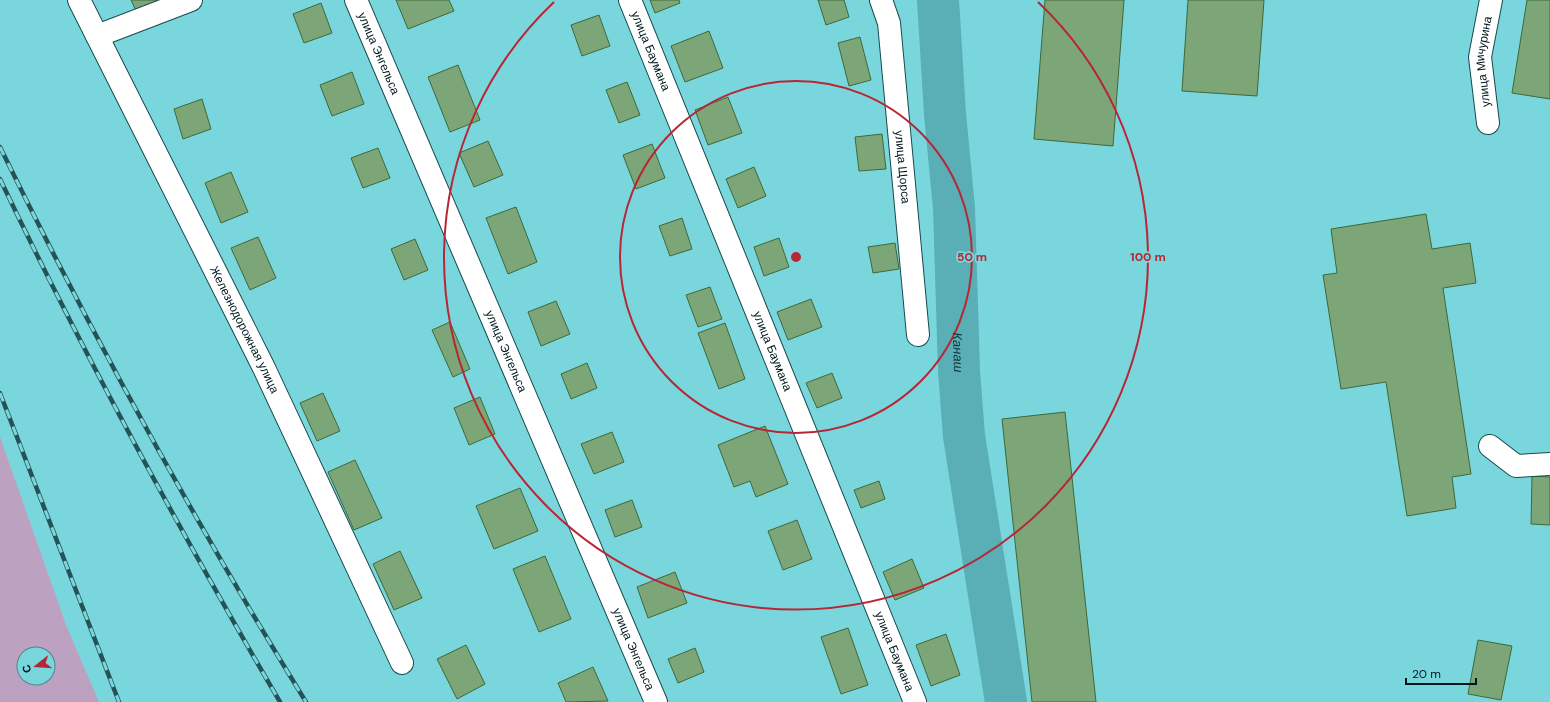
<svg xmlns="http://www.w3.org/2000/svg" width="1550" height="702" viewBox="0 0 1550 702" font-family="'DM Sans',sans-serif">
<rect width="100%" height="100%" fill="#7ad6dd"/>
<path fill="#bca1c0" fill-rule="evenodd" d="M0 437 66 625 99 702H0ZM24 654H48V678H24Z"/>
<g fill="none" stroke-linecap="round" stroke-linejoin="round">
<path stroke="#5aaeb5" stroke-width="42" id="s1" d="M938 0 945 114 954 208 959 371 964 436 1006 702"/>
</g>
<g fill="#7ca677" stroke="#3e6939">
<path d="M131 0H156L158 4 137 13Z"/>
<path d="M396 0H449L454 11 408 29Z"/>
<path d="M650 0H679L680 3 655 13Z"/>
<path d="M818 0H844L849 17 826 25Z"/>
<path d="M1045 0H1124L1113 146 1034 139Z"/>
<path d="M1188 0H1264L1257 96 1182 91Z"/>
<path d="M1527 0H1550V99L1512 93Z"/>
<path d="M321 3 332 33 304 43 293 14Z"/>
<path d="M599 15 610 46 582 56 571 25Z"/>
<path d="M709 31 723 68 685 82 671 46Z"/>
<path d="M860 37 871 80 849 86 838 43Z"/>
<path d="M458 65 480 120 450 132 428 77Z"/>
<path d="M352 72 364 104 332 116 320 85Z"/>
<path d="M627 82 640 115 619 123 606 90Z"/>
<path d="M728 97 742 133 708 145 695 110Z"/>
<path d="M202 99 211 129 183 139 174 109Z"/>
<path d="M882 134 886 169 859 171 855 137Z"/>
<path d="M488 141 503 175 474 187 459 153Z"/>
<path d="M652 144 665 178 636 189 623 155Z"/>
<path d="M378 148 390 178 363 188 351 158Z"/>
<path d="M754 167 766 196 738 208 726 179Z"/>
<path d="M231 172 248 212 221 223 205 183Z"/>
<path d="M516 207 537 262 508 274 486 218Z"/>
<path d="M1426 214 1432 249 1470 243 1476 283 1443 288 1471 474 1452 477 1456 508 1407 516 1386 382 1341 389 1323 275 1337 273 1331 229Z"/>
<path d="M682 218 692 249 670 256 659 226Z"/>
<path d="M258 237 276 278 250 290 231 248Z"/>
<path d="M779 238 789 267 764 276 754 247Z"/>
<path d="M415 239 428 270 404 280 391 249Z"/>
<path d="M895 243 899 269 873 273 868 247Z"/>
<path d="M710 287 722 319 698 327 686 295Z"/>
<path d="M811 299 822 327 788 340 777 312Z"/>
<path d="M556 301 570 334 541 346 528 312Z"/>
<path d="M450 322 470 369 453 377 432 330Z"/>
<path d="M725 323 745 379 719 389 698 333Z"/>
<path d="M587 363 597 388 571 399 561 374Z"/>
<path d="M832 373 842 398 817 408 806 383Z"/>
<path d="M323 393 340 431 317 441 300 403Z"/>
<path d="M480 397 495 434 469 445 454 408Z"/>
<path d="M1065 412 1096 702H1032L1002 419Z"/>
<path d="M765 426 788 484 756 497 750 481 734 487 718 445Z"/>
<path d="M612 432 624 462 594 474 581 444Z"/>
<path d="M355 460 382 518 354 530 328 472Z"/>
<path d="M1532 476 1550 477V525L1531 524Z"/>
<path d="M879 481 885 499 861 508 854 490Z"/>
<path d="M520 488 538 531 494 549 476 506Z"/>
<path d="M632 500 642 527 615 537 605 510Z"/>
<path d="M797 520 812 559 783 570 768 531Z"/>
<path d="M400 551 422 598 394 610 373 564Z"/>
<path d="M545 556 571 619 539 632 513 569Z"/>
<path d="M912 559 924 588 895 600 883 572Z"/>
<path d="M675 572 687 603 648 618 637 587Z"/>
<path d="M848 628 868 685 841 694 821 637Z"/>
<path d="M946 634 960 675 931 686 916 645Z"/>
<path d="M1478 640 1512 646 1501 700 1468 694Z"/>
<path d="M466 645 485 684 457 699 437 659Z"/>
<path d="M695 648 704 672 678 683 668 659Z"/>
<path d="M593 667 608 701 566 702 558 683Z"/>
</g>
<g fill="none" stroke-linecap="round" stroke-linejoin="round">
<defs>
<g id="minor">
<path id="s2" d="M79 0 264 368 402 663"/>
<path id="s3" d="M356 0 656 702"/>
<path id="s4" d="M630 0 915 702"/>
<path id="s5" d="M881 0 889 23 918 335"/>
<path d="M97 36 191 0"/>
<path id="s6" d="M1488 123 1480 57 1491 0"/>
<path d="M1490 446 1516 466 1550 464"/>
</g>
</defs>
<use href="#minor" stroke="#174a4d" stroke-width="24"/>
<use href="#minor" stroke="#fff" stroke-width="22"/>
<defs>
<g id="rail">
<path d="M0 147C93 337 195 522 306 702"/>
<path d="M0 179C85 357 180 531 280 702"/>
<path d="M0 393 119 702"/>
</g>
</defs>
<use href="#rail" stroke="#255256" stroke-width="4.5"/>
<use href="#rail" stroke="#7ad6dd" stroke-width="3" stroke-dasharray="9" stroke-linecap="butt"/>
</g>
<g fill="none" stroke="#b72634" stroke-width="2">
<circle cx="796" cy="257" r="176"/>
<path d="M1038 2A352 352 0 1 1 554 2"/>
</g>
<g text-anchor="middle" stroke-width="3.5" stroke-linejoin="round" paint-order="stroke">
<g font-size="12" fill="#00181b" stroke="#7ad6dd">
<text dy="4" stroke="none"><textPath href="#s4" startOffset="55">улица Баумана</textPath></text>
<text dy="4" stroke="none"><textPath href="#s3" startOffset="58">улица Энгельса</textPath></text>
<text dy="4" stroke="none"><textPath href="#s6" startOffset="62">улица Мичурина</textPath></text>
<text dy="4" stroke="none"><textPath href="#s5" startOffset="169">улица Щорса</textPath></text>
<text dy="4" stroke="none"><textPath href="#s2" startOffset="369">Железнодорожная улица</textPath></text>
<text dy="4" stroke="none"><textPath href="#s3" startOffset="382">улица Энгельса</textPath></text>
<text dy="4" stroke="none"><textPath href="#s4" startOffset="379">улица Баумана</textPath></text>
<text dy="4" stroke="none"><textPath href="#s3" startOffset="706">улица Энгельса</textPath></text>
<text dy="4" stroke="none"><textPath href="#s4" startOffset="703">улица Баумана</textPath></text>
</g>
<g font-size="13" font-style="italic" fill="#0b3538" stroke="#7ad6dd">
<text dy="5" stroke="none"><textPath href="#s1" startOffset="353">Канаш</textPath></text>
</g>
</g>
<circle cx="796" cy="257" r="6" fill="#b72634" stroke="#7ad6dd" stroke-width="2"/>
<g font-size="12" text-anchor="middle" font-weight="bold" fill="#b72634" stroke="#7ad6dd" stroke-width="3.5" stroke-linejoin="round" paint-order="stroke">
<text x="972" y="261">50 m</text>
<text x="1148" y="261">100 m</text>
</g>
<g transform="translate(36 666) rotate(253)"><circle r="19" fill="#7ad6dd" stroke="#498a8f"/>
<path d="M0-3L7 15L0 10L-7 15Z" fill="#b72634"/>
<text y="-6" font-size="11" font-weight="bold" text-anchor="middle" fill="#00181b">С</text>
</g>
<path d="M1406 678v6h70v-6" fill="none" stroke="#00181b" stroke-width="2"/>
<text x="1412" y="678" font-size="12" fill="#00181b" stroke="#7ad6dd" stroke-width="3" paint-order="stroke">20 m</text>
</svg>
